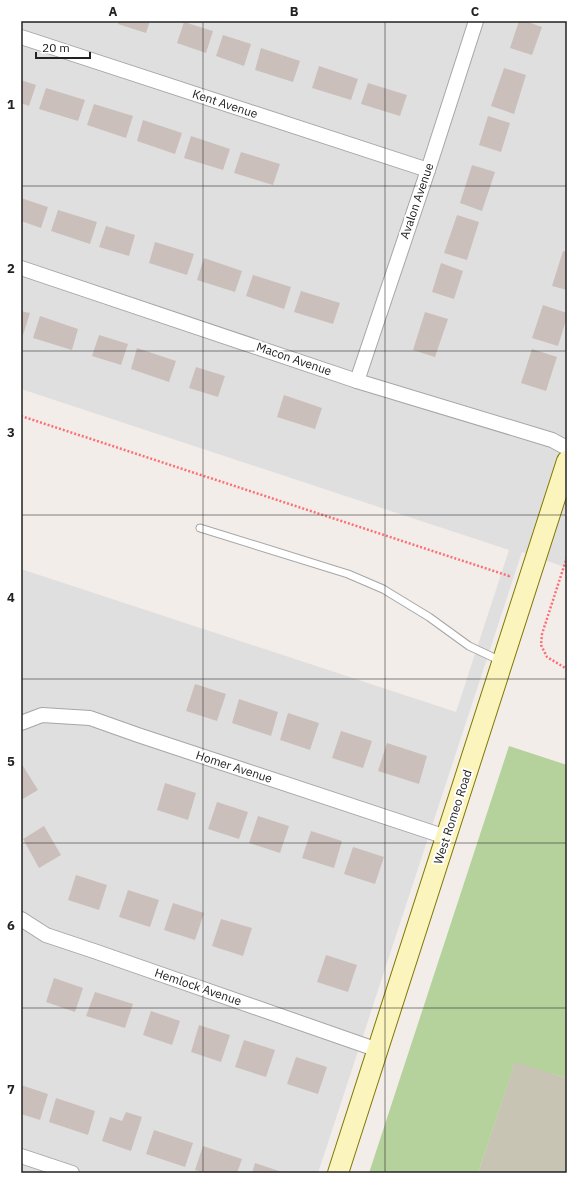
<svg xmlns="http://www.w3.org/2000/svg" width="588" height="1194" viewBox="0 0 588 1194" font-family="'IBM Plex Sans',sans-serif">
<rect width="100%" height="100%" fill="#f2ede9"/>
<path fill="#e0dfdf" d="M21 21H567V568L522 552 318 1173H21V569L456 712 509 550 21 389Z"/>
<path fill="#c7c4b3" d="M515 1061 567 1078V1173H478Z"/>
<path fill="#b5d29c" d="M509 746 567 765V1078L515 1062 478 1173H369Z"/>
<g fill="#cabfbb">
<path d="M119 21H150L146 33 118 24Z"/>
<path d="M519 21H525L542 27 532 55 510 48Z"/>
<path d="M184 22 213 31 206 53 177 43Z"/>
<path d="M223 35 251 44 244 66 216 56Z"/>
<path d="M261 48 300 61 293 82 255 70Z"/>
<path d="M319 66 358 79 351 100 312 88Z"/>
<path d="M504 68 526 75 514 114 491 106Z"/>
<path d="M21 80 36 85 29 106 21 103Z"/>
<path d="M368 83 407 95 400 116 361 104Z"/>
<path d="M46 88 85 100 78 121 39 109Z"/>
<path d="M94 104 133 116 126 138 87 125Z"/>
<path d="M488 116 510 123 501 152 479 145Z"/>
<path d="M143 120 182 133 175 154 137 141Z"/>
<path d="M191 136 230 149 223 170 184 158Z"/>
<path d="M241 152 280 164 273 185 234 173Z"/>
<path d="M472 165 495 172 482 211 460 203Z"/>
<path d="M21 198 48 207 41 228 21 221Z"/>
<path d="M58 210 97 222 90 244 51 231Z"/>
<path d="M457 215 479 222 467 260 444 253Z"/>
<path d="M106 226 135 235 129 256 99 247Z"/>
<path d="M155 242 194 254 187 275 149 263Z"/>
<path d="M563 251 567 252V290L552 286Z"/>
<path d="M204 258 242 271 235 292 197 280Z"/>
<path d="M441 263 463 271 454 299 432 292Z"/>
<path d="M253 275 291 287 284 309 246 296Z"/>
<path d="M301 291 340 303 333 324 294 312Z"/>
<path d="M543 305 567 313V317L558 346 532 338Z"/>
<path d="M21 311 30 313 23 335 21 334Z"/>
<path d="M425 312 448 319 435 357 413 350Z"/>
<path d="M40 316 78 329 72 350 33 338Z"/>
<path d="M99 335 128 344 121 365 92 356Z"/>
<path d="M137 348 176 361 169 382 131 369Z"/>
<path d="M532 349 557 357 546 391 521 383Z"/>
<path d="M196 367 225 376 218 397 189 388Z"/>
<path d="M284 395 322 408 315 429 277 417Z"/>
<path d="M195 684 226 694 217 721 186 711Z"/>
<path d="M239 699 278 712 271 736 232 723Z"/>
<path d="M288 713 319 723 310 750 280 740Z"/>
<path d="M341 731 372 741 363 768 332 758Z"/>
<path d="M387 743 427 756 419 784 378 771Z"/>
<path d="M23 766 38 790 21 800V767Z"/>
<path d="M165 783 196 793 188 820 157 810Z"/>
<path d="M217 802 248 812 239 839 208 829Z"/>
<path d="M258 816 289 826 280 853 249 843Z"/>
<path d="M44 826 61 855 39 868 23 839Z"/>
<path d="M311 831 342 841 334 868 302 858Z"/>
<path d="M353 847 384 857 375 884 344 874Z"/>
<path d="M76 875 107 885 99 910 68 900Z"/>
<path d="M128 890 159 900 150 927 119 917Z"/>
<path d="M173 903 204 913 195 940 164 930Z"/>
<path d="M221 919 252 928 243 956 212 946Z"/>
<path d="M326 955 357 965 348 992 317 982Z"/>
<path d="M54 978 83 988 75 1012 46 1002Z"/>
<path d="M95 992 133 1004 125 1028 86 1016Z"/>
<path d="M151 1011 180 1021 172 1045 143 1035Z"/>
<path d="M199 1025 230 1035 221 1062 191 1052Z"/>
<path d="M244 1040 275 1050 266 1077 235 1067Z"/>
<path d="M296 1057 327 1067 318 1094 287 1084Z"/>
<path d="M21 1085 48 1094 40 1120 21 1114Z"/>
<path d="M56 1098 95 1111 88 1135 49 1122Z"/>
<path d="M126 1112 142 1117 131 1151 102 1141 110 1117 122 1121Z"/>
<path d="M154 1130 193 1143 185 1167 146 1154Z"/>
<path d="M203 1146 242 1159 237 1173H204L195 1170Z"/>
<path d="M255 1163 285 1173H252Z"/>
</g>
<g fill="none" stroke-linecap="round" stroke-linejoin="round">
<defs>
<path id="lane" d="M200 528 348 574 383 589 429 617 469 646 501 661"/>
<g id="street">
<path d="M21 37 428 170"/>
<path d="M21 268 357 381 552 440 567 448"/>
<path d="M357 381 428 170 476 21"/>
<path d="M21 723 42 715 90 718 138 735 446 837"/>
<path d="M21 919 46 935 94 951 378 1050"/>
<path d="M21 1156 72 1173"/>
</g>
<path id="secondary" d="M338 1173 567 461"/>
</defs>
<use href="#lane" stroke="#a6a6a6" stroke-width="9"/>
<use href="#street" stroke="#a6a6a6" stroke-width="16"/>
<use href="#secondary" stroke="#807902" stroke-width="22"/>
<g stroke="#fe6e77" stroke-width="2.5" stroke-dasharray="2 2" stroke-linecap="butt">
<path d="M21 416 509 576V574"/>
<path d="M567 557 542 634 541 645 547 657 567 669"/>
</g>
<use href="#lane" stroke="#fff" stroke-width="7"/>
<use href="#street" stroke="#fff" stroke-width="14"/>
<use href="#secondary" stroke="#fcf4bd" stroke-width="20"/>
</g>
<path fill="none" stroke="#222" stroke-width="1" stroke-opacity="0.55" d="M203 21V1173M385 21V1173M21 186H567M21 351H567M21 515H567M21 679H567M21 843H567M21 1008H567"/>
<g text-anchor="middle" stroke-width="4" stroke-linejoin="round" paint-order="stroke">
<g font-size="12" fill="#222" stroke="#fff">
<text transform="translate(225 104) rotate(18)" y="4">Kent Avenue</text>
<text transform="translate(417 201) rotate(-71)" y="4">Avalon Avenue</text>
<text transform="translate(294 359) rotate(19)" y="4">Macon Avenue</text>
<text transform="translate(234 767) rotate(18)" y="4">Homer Avenue</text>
<text transform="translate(453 817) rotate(-72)" y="4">West Romeo Road</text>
<text transform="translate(198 987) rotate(19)" y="4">Hemlock Avenue</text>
</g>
</g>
<rect width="588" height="1194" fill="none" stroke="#ffffff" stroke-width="44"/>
<path d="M36 52v6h54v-6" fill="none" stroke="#222222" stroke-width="2"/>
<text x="42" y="52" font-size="12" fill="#222222" stroke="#ffffff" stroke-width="3" paint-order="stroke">20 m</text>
<rect x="22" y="22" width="544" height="1150" fill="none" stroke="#222" stroke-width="1.5"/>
<g font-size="13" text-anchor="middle" font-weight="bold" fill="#222">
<text x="113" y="16">A</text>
<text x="294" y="16">B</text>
<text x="475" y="16">C</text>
<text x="11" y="109">1</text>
<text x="11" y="273">2</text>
<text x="11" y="437">3</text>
<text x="11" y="602">4</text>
<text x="11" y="766">5</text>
<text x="11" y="930">6</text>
<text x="11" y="1094">7</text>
</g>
</svg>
